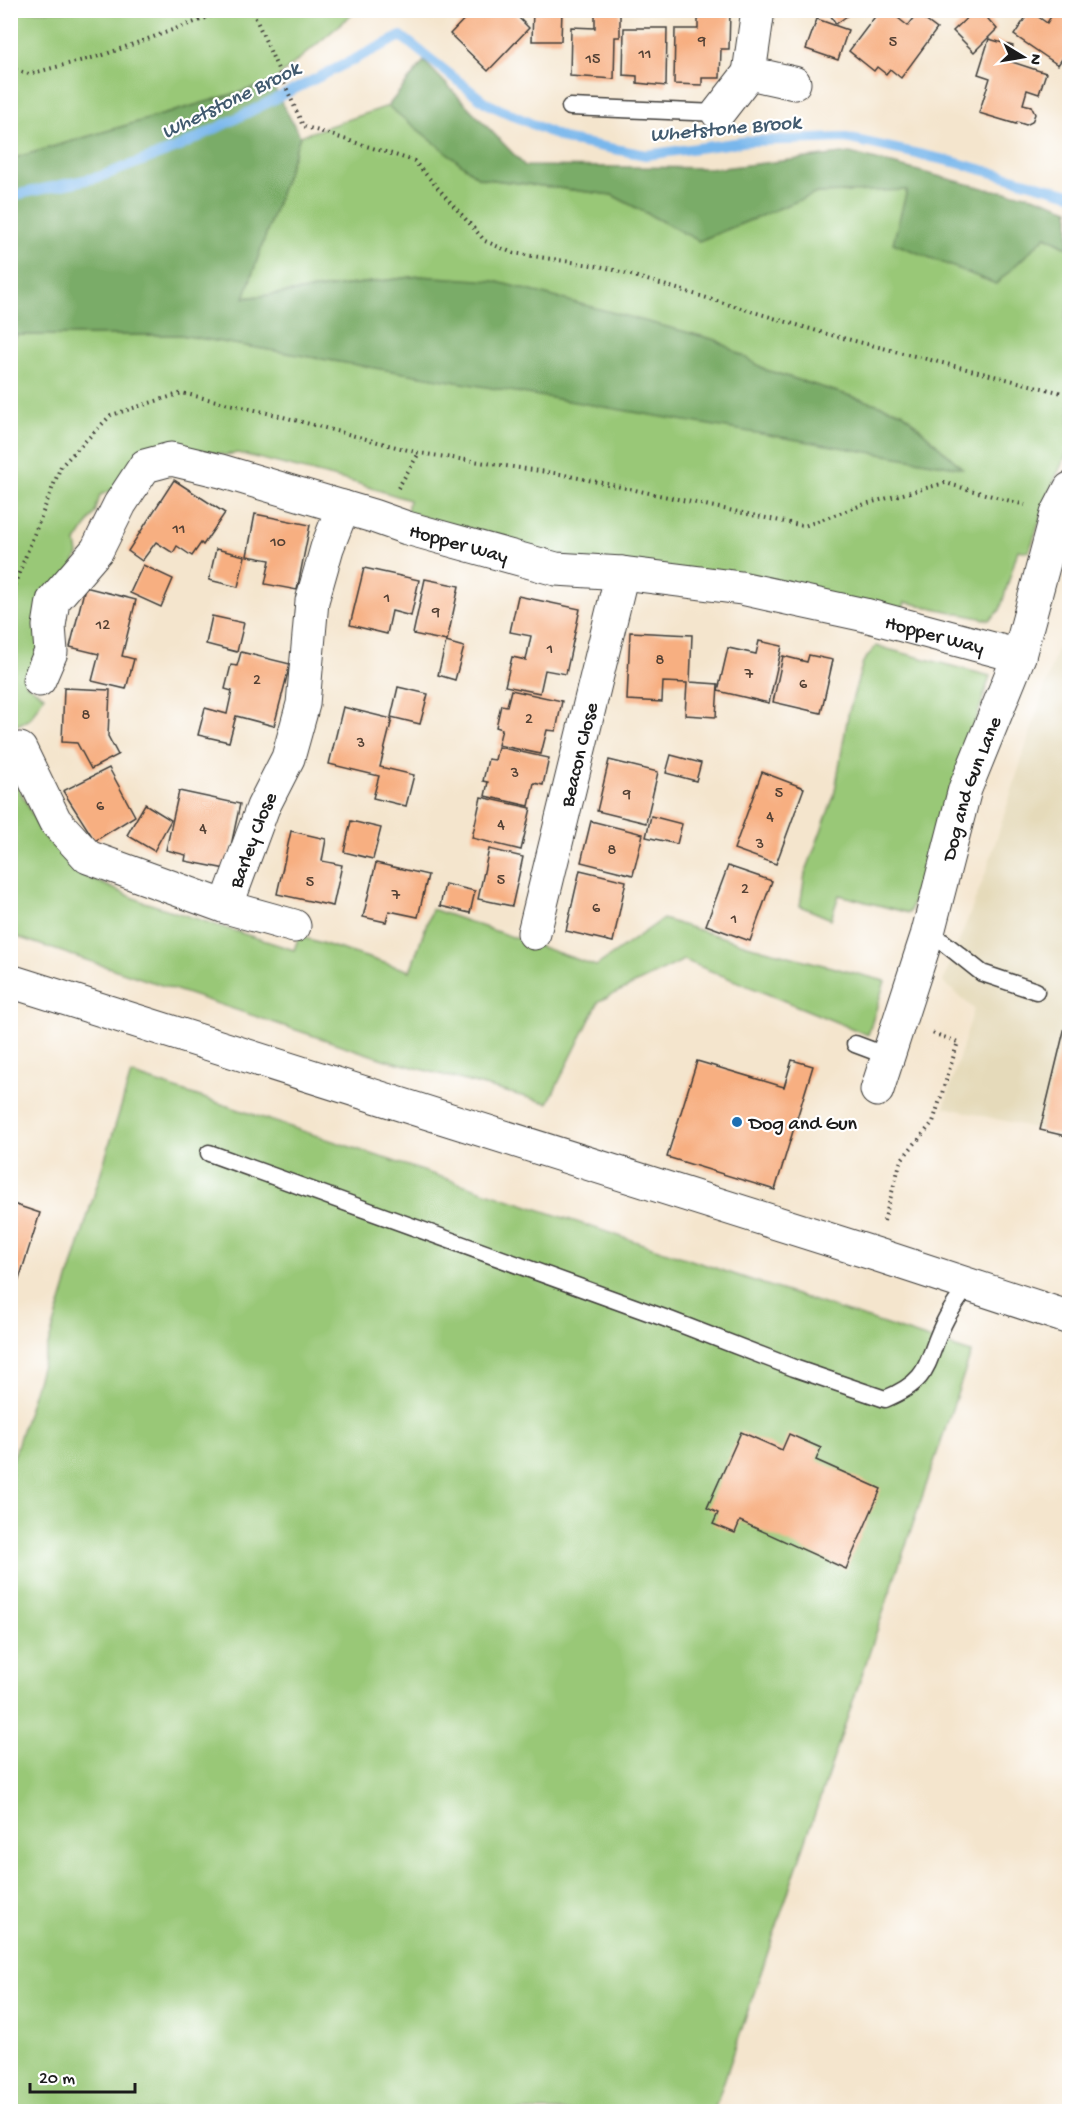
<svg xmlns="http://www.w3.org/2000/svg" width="1080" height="2122" viewBox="0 0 1080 2122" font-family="'Gochi Hand',sans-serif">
<rect width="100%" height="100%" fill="#fff"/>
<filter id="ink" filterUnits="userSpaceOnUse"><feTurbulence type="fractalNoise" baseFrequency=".0167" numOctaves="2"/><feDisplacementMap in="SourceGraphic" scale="12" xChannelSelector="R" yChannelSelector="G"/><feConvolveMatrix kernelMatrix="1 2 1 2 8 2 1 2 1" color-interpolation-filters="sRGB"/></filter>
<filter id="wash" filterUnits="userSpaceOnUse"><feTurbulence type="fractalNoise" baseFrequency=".008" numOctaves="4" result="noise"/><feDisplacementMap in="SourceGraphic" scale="24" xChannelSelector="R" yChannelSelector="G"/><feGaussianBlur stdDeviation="1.35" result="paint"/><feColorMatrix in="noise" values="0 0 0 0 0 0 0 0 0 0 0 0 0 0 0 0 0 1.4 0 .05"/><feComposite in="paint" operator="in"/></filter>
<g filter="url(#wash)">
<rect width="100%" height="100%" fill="#f4e5cd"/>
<path fill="#e5daba" d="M1069 611V1136L944 1107 974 1009 943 982 985 875Z"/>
<g fill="#99c877" stroke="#5a724a" stroke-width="1.5">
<path d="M11 11H356L271 83 11 159Z"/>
<path d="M388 106 479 178 612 195 699 241 817 193 907 189 1046 236 1069 248V303L1065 319 1070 342 1069 449 1053 483 1029 552 1018 550 1000 610 989 620 905 602 902 613 548 555 407 512 409 500 353 482 238 453 225 455 173 445 115 489 100 495 95 513 76 542 78 554 40 652 25 683 44 696 30 719 11 728 10 356 17 335H181L961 467 902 412 766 370 716 340 420 276 244 298 300 136Z"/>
<path d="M876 646 990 676 937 845 909 913 839 895 831 919 800 906 805 874 834 796 848 715 863 662Z"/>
<path d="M10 771 43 835 81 874 141 901 294 950 299 936 410 971 432 909 596 966 663 919 754 947 885 981 868 1035 684 960 599 1001 548 1103 383 1059 11 935Z"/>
<path d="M131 1074 971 1353 714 2111H11V1466Z"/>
</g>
<g fill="#7aac68" stroke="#4b6442" stroke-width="1.5">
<path d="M424 61 525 166 722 168 850 153 987 189 1033 196 1069 209V248L1046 236 996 284 893 243 907 190 817 193 699 241 612 195 479 178 388 106Z"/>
<path d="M271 83 300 136 244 298 420 276 494 281 716 340 766 370 902 412 962 468 181 335H11V159Z"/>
</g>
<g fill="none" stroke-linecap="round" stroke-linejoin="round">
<path stroke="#79b7ec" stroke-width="10" d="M10 196 99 177 179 147 401 36 486 103 567 140 646 155 749 141 846 138 954 162 1070 194"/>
</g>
<g id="blocks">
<g fill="#f7af81">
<path d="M473 10H511L529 28 488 71 450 34Z"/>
<path d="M533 10H562L561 41H532Z"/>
<path d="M595 10H620V37H615L614 79 570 76 571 27 595 28Z"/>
<path d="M827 10H855L836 24Z"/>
<path d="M880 10H888L908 26 917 14 937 29 901 78 890 69 886 74 877 67 874 71 849 51Z"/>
<path d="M975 10H980L997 29 974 52 953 31Z"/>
<path d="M1055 10H1070V65L1062 59 1058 65 1014 35 1030 11 1047 23Z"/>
<path d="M698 12H730L729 49H721L720 78H702V85L674 84 675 29H698Z"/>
<path d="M817 19 848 30 838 60 806 49Z"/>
<path d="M624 28H667L666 86 637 83V76L623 75Z"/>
<path d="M989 39 1013 46 1009 61 1046 73 1039 94 1027 90 1023 104 1031 106 1035 114 1032 122 1026 125 1017 122 1016 124 979 113 990 78 978 74Z"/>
<path d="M174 480 225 513 203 545 201 543 192 556 177 546 173 553 156 542 142 561 128 551Z"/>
<path d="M255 514 310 525 297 590 265 584 270 560 247 556Z"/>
<path d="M216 549 245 556 238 587 209 580Z"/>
<path d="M143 565 173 579 161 607 130 593Z"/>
<path d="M364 568 419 580 411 616 392 611 387 634 350 625Z"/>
<path d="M425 579 459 586 447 641 413 634Z"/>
<path d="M85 587 136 600 122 656 134 659 126 689 92 681 99 654 70 647Z"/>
<path d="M518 596 580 609 566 674 545 670 540 693 505 686 512 657 526 660 531 636 510 632Z"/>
<path d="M212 616 244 623 237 652 206 644Z"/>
<path d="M630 632 692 635 690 682 718 684 716 717 685 715 687 683 663 682 662 702 627 700Z"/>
<path d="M759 641 782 646 769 703 718 691 728 648 756 654Z"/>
<path d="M446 642 464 647 455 680 438 675Z"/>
<path d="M241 652 290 664 274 726 236 716 229 742 198 735 205 708 227 714 232 691 225 689 231 665 237 666Z"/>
<path d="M809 655 833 660 821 713 773 702 783 656 807 662Z"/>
<path d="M398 687 428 694 420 724 391 717Z"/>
<path d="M64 688 110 690 108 736 118 755 91 769 77 743 62 742Z"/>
<path d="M511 690 562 701 556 731 547 730 541 754 498 745 502 729 496 727 501 705 507 706Z"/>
<path d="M343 707 392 719 380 767 414 775 406 806 373 798 379 776 329 764Z"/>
<path d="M498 747 549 758 543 785 534 783 529 806 485 796 488 782 483 781 488 759 495 760Z"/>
<path d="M671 755 701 763 696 781 666 773Z"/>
<path d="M609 760 658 772 646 823 597 811Z"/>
<path d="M109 768 135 816 95 841 63 791Z"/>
<path d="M762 772 804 788 776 864 734 849Z"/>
<path d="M179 791 240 804 226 869 185 861 186 855 166 850Z"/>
<path d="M481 797 531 808 521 850 472 838Z"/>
<path d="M145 804 171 820 154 851 127 835Z"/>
<path d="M651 816 682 824 677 844 646 837Z"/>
<path d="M351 821 381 828 373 859 344 852Z"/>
<path d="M591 821 643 834 633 875 581 862Z"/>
<path d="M291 831 326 839 322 861 342 865 333 906 277 894Z"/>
<path d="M489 849 523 857 512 906 478 899Z"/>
<path d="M376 863 428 875 418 917 389 911 386 922 363 917Z"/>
<path d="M728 866 772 881 750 941 706 925Z"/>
<path d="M580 870 626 881 613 942 566 931Z"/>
<path d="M445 884 475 891 470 913 440 906Z"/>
<path d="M1069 1010H1070V1137L1040 1130Z"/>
<path d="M792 1060 813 1066 775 1190 667 1157 697 1061 784 1087Z"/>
<path d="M10 1203 40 1213 11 1305H10Z"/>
<path d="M741 1432 782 1450 789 1434 821 1448 816 1460 881 1489 846 1569 740 1521 735 1533 713 1524 718 1513 707 1508Z"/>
</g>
</g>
</g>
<g filter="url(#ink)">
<use href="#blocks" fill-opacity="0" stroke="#3c3a37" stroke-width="1.5"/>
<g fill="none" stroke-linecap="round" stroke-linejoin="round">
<defs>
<g id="service">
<path d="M570 107 718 113"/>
<path d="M927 936 943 942 982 973 1036 991"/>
<path d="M855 1044 887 1056"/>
<path d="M209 1153 670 1320 794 1368 885 1399C936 1378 924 1359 947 1317 953 1306 961 1296 968 1285"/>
</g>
<g id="minor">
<path d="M758 10 749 73 794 83"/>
<path d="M718 113 749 73"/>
<path id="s1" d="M39 680 51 652 49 626 53 601 97 550 120 504 145 466 171 459 221 471 373 516 407 528 556 569 622 573 741 588 865 615 1019 656"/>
<path id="s2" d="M20 749 55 821 88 857 226 907 263 807 288 758 303 704 312 601 327 548 343 507"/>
<path d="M226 907 294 926"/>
<path id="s3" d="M534 933 622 573"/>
<path id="s4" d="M877 1090 927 936 965 789 1019 656 1057 514 1070 489"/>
</g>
<path id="primary" d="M10 981 875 1254 1070 1318"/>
</defs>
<use href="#service" stroke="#3c3a37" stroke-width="19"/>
<use href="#minor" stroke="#3c3a37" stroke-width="35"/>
<use href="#primary" stroke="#3c3a37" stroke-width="35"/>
<g stroke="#3c3a37" stroke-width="4" stroke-dasharray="1.5 4.5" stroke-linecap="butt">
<path d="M234 10 254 11"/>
<path d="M253 12 303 126 414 161 485 241 513 253 604 267 827 334 1070 395"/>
<path d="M10 68 29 74 103 55 228 10"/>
<path d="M398 488 419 453"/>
<path d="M10 596 61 466 111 415 182 393 272 414 419 453 560 474 804 526 865 504 945 483 1025 505"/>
<path d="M884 1221 901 1160 933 1122 958 1042 932 1033"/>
</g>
<use href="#service" stroke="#fff" stroke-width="16"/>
<use href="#minor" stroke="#fff" stroke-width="33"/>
<use href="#primary" stroke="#fff" stroke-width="33"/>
</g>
</g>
<circle fill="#1f6fb2" stroke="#fff" stroke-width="2" cx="737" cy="1122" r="6"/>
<g text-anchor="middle" stroke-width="4.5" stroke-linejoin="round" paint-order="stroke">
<g font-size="16" fill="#534135">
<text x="702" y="45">9</text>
<text x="893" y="46">5</text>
<text x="645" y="58">11</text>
<text x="593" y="63">15</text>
<text x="179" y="533">11</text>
<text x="278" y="546">10</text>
<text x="387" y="602">1</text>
<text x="436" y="616">9</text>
<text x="103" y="629">12</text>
<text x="550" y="653">1</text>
<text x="660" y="664">8</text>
<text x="749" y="678">7</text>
<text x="257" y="684">2</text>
<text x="803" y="688">6</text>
<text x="86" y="719">8</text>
<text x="529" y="723">2</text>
<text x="361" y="747">3</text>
<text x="515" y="777">3</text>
<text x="779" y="797">5</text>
<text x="627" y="798">9</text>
<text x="100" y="810">6</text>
<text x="770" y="821">4</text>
<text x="501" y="829">4</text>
<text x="203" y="833">4</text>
<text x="760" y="848">3</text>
<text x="612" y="854">8</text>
<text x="501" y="884">5</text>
<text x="310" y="886">5</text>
<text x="745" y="893">2</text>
<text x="396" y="899">7</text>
<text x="596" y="912">6</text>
<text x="734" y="923">1</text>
</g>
<g font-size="20" fill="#1c1c1c" stroke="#fff">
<text dy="7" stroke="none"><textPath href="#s1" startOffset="573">Hopper Way</textPath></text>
<text dy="7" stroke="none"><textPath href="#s1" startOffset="1059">Hopper Way</textPath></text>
<text dy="7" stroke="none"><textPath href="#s3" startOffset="184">Beacon Close</textPath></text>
<text dy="7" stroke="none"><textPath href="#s4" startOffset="316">Dog and Gun Lane</textPath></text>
<text dy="7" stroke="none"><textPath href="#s2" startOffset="348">Barley Close</textPath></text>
</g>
<g font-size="20" fill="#1c1c1c" stroke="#fff" text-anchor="start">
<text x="749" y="1129">Dog and Gun</text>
</g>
<g font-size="21" font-style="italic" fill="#415a6f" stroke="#fff">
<text transform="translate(230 99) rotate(-26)" y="7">Whetstone Brook</text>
<text transform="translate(725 127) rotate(-5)" y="7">Whetstone Brook</text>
</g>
</g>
<rect width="1080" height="2122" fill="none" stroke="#fff" stroke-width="36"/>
<g transform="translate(1023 57) rotate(101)" stroke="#ffffff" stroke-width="4.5" paint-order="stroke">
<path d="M0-4.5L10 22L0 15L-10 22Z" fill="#1c1c1c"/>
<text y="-9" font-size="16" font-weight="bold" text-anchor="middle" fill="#1c1c1c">N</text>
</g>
<path d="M30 2083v9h105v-9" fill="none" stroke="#1c1c1c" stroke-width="3"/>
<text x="39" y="2083" font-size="18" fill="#1c1c1c" stroke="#ffffff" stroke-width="4.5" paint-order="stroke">20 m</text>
</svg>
